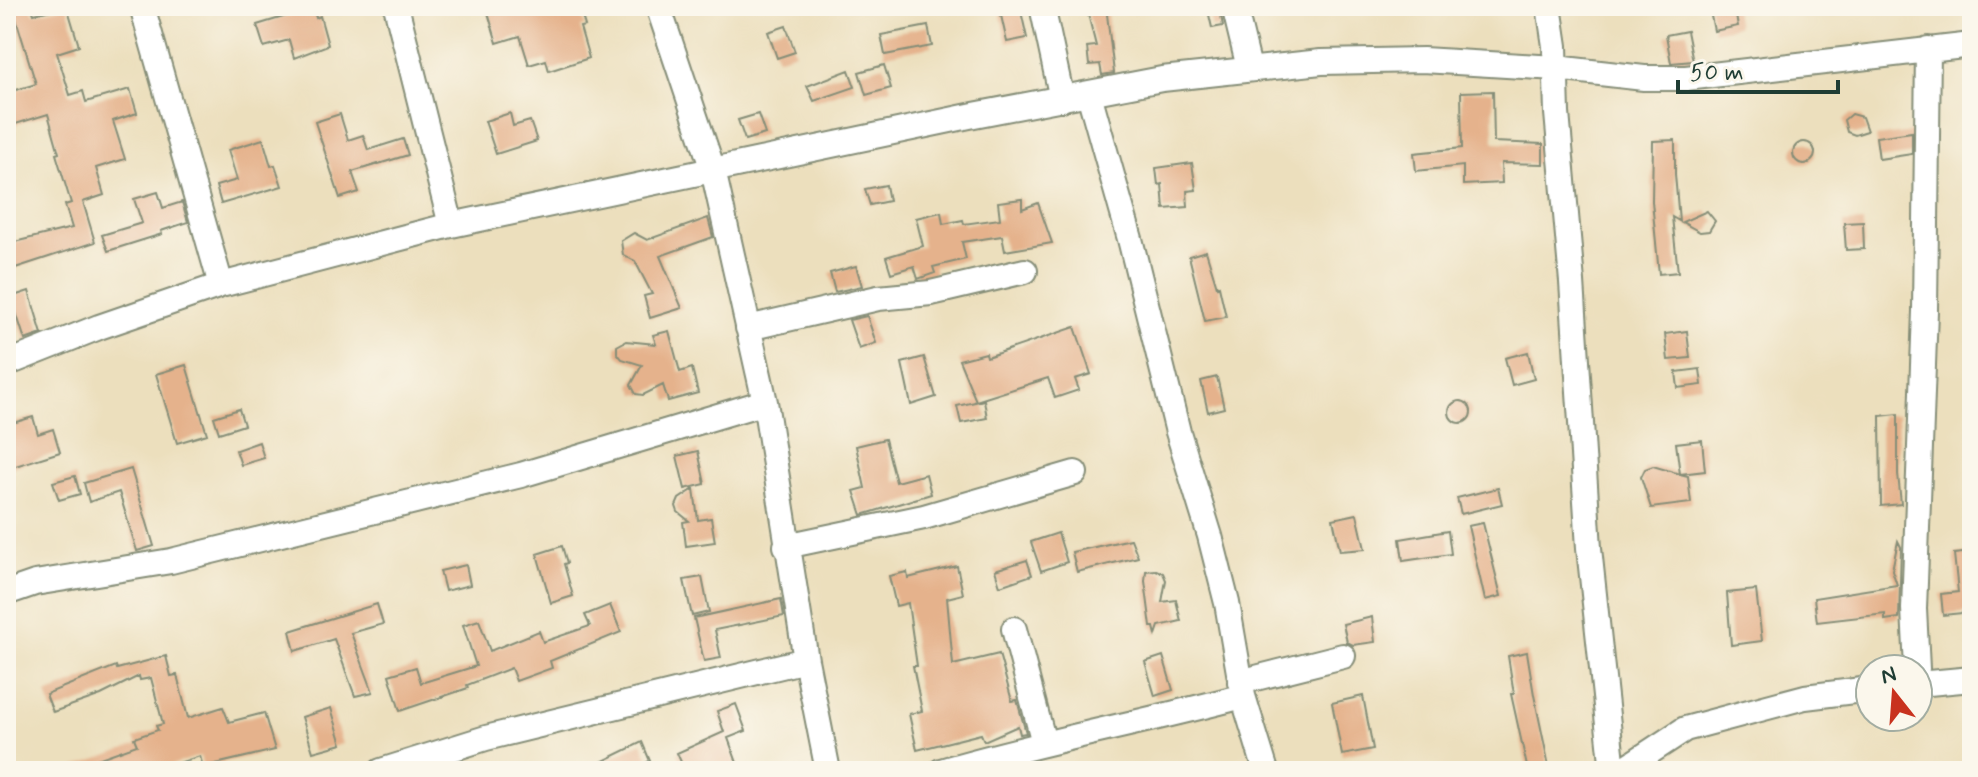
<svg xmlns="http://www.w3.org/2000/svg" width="1978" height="777" font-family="Mynerve,sans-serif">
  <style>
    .building { fill: #e5b28c }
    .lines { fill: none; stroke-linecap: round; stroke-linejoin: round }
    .minor-casing { stroke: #868e78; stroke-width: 28 }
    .minor { stroke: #fff; stroke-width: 24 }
  </style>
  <rect width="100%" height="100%" fill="#fbf7ec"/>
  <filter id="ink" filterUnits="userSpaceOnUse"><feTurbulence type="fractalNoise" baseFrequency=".0125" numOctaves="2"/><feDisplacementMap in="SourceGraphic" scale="16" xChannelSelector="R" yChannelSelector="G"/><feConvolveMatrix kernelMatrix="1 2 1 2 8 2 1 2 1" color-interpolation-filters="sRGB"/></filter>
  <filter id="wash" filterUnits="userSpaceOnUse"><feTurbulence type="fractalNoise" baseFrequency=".006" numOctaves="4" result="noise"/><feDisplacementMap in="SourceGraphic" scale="32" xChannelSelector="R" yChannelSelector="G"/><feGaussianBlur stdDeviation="1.8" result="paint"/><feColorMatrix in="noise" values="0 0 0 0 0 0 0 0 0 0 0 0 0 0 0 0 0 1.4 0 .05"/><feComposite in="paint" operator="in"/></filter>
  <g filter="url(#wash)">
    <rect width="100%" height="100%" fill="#ecdfbd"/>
    <g id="blocks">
      <path class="building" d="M12,6h19l3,8 33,-8 12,40 -22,7 13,42 13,-4 3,11 44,-13 7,24 -24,8 12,38 -29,9 8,27 -21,7 12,40 -89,29v-27l66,-16 -7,-23 6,-2 -15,-49 3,-1 -11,-39 -42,13v-34l30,-9z
        M486,6h93l6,20 -5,1 9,31 -40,13 -3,-11 -17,5 -9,-29 -23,7z
        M1086,6h20l8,67 -12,2 -2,-11 -11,1 -2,-18 9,-1z
        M1207,6h12l4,20 -11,2z
        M1709,6h25l4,20 -24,5z
        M1020,7l7,31 -20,4 -7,-31z
        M313,8l3,10 4,-2 8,29 -34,13 -5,-18 -25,7 -7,-22z
        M786,26l9,26 -18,6 -9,-26z
        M928,26l4,20 -47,9 -4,-20z
        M1687,31l6,30 -22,2 -5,-28z
        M884,65l7,23 -25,7 -7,-23z
        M849,70l6,17 -41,14 -7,-15z
        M1493,91l1,51 49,2v20l-42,-1 1,20 -39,2v-19l-47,5 -2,-18 48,-5 -1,-56z
        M510,113l3,13 17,-5 7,20 -41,13 -11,-33z
        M340,114l8,26 15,-5 5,15 35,-11 5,16 -56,17 7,20 -19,6 -25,-76z
        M758,114l7,20 -20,6 -7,-20z
        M1851,114l11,3 5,14 -12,4 -8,-3 -3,-12z
        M1912,132v22l-33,5 -3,-22z
        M263,139l8,27 4,-1 7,21 -61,18 -5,-18 21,-6 -9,-30z
        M1675,140v34l4,47 -7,-4 6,55 -19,2 -7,-73 1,-60z
        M1793 153a11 11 0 1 1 22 0a11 11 0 1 1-22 0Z
        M1192,163l4,27 -9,1 1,16 -24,2 -2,-25 -4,1 -2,-17z
        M886,185l3,16 -19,4 -5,-16z
        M158,192l5,16 19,-6 6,20 -27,9 1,3 -54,17 -6,-16 40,-12 -8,-24z
        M1022,199v10l16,-6 14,40 -47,8 -3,-15 -40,6 4,17 -33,8 2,6 -17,6 -4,-13 -23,7 -5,-16 37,-11 -7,-28 25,-6 2,12 20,-4 1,4 36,-5 -2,-17z
        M1707,211l8,10 -6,10 -9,1 -18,-10z
        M708,218l5,19 -53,19 22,52 -32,10 -6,-22 8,-2 -17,-33 -12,-6 -2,-14 13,-8 13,7z
        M1863,222l1,27 -18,1 -2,-27z
        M1206,251l11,36 2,-1 7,31 -21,4 -16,-65z
        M856,266l6,20 -27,6 -5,-19z
        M29,291l13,43 -17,6 -14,-43z
        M867,316l9,27 -17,6 -10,-29z
        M1075,327l16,47 -16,5 4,11 -24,8 -7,-20 -72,23 -17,-41 27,-7 1,4z
        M669,331l11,41 12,-4 6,25 -30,8 -5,-16 -20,10 -7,-1 -5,-9 11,-20 -20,-6 -5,-6v-7l9,-5 30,3 -3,-9z
        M1687,331l3,27 -22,2 -3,-26z
        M1528,352l6,27 -22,6 -7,-27z
        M924,357l12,40 -25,8 -9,-42z
        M186,365l21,69 -30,9 -21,-69z
        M1700,369l2,16 -24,3 -2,-16z
        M1217,377l7,31 -16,4 -7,-31z
        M984,400l3,18 -26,5 -4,-17z
        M1449 412a11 11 0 1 1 22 0a11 11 0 1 1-22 0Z
        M239,409l5,16 -25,8 -5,-16z
        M1898,414v60l3,30 -20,2 -1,-90z
        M33,417l5,17 15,-5 7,23 -54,17v-44z
        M885,439l11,43 30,-8 5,20 -69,21 -8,-24 11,-3 -9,-42z
        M1702,440l3,31 -25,3 8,2 3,27 -40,5 -10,-31 4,-8 8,-3 27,8 -4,-31z
        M259,442l5,16 -23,7 -5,-15z
        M698,451l7,33 -20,5 -8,-33z
        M131,469l23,77 -17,5 -18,-59 -30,10 -5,-19z
        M75,476l5,18 -21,6 -6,-18z
        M1498,488l4,16 -41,10 -4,-16z
        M694,489l4,31 13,-2 4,24 -29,4 -3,-24 6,-1 -11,-9 -2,-6 3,-7z
        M1357,514l8,35 -25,2 -7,-32z
        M1483,523l18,73 -16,4 -17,-74z
        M1448,531l3,23 -48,7 -3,-22z
        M1058,533l9,29 -26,9 -10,-29z
        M1131,539l7,18 -61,15 -5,-20z
        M1898,541l3,6 -2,71 -14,2v-6l-68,8 -3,-24 83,-13 -5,-15z
        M562,546l5,17 -3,1 9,32 -22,7 -14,-49z
        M1972,552v60l-29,3 -2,-21 17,-2 -4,-38z
        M1027,560l5,15 -32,11 -5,-16z
        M466,565l4,20 -25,6 -5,-20z
        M957,566l6,28 -16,4 6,67 46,-11 13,47 5,-1 9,33 -6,1 -2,-8 -34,15 -3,-7 -64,16 -8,-36 13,-3 -9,-45h4l-9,-63 -12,3 -7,-30 18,-4 1,6z
        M1156,570l7,3 3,7 -4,22 14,-2 5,21 -22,5 -3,9 -2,-8h-3l-6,-46 1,-10z
        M702,577l7,35 -17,4 -8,-36z
        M1756,590l6,51 -31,4 -4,-52z
        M781,599l3,17 -69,14 6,28 -17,3 -10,-43z
        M377,604l6,20 -32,9 22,59 -18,4 -21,-57 -39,12 -5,-20z
        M610,605l11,27 -71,29 2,7 -36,13 -5,-13 -44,17 1,3 -68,23 -11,-36 27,-8 5,16 55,-17 -13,-41 16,-5 11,31 49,-20 4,11 47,-16 -5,-11z
        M1372,617l3,25 -22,3 -6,-3 -4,-18z
        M1527,652l7,43 16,76h-22l-17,-77h3l-6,-38z
        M166,656l5,20 6,-1 11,43 35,-11 6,15 35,-9 11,37 -72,17 -3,-11 -46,15h-82v-3l65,-23 -3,-7 24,-8 -2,-4 7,-2 -12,-46 -11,2 -1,-4 -38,19 -48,17 -7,-18 70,-28 1,3z
        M1163,656l10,34 -18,6 -10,-34z
        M1363,696l10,53 -31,6 -10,-52z
        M736,704l10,27 -18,7 12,33h-55l-8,-18 47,-21 -7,-21z
        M331,708l11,36 -29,8 -11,-35z
        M642,742l8,19 -23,10h-44z"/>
    </g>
  </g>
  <g filter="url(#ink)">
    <use href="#blocks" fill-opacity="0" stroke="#868e78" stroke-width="2"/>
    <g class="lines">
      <defs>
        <path id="minor" d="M142,6l79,279
          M396,6l55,219
          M658,6l55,164 52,232 41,258 22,111
          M1042,6l20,93
          M1234,6l15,62
          M1549,6l6,40 2,67 15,169 17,266 24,223
          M1089,94l41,145 48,193 32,104 17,67 16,93 23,75
          M748,328l130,-30 53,-5 94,-22
          M6,364l93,-37 122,-42 230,-60 523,-110 188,-36 159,-17 102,-2 133,8 88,10h42l286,-33
          M786,546l138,-29 151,-44
          M6,593l29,-10 136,-22 350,-86 244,-73
          M1014,629l30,114
          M1917,669l-3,-60 11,-298 3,-262
          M1240,682l103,-26
          M1918,684l54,-5
          M381,771l105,-33 320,-78
          M941,771c99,-29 201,-48 302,-75
          M1621,771l64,-42 120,-32 65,-8"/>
      </defs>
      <use href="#minor" class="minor-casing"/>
      <use href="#minor" class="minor"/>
    </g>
  </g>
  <rect width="1978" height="777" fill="none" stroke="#fbf7ec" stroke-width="32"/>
  <g transform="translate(1894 693) rotate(343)"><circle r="38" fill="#fbf7ec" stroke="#a3ada2" stroke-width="2"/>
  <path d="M0-6L14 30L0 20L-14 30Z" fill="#c8321e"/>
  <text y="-12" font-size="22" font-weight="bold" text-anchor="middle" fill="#1f3d34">N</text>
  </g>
  <path d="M1678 80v12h160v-12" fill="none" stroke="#1f3d34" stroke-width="4"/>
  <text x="1690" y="80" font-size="24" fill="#1f3d34" stroke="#fbf7ec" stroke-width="6" paint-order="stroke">50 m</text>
</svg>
